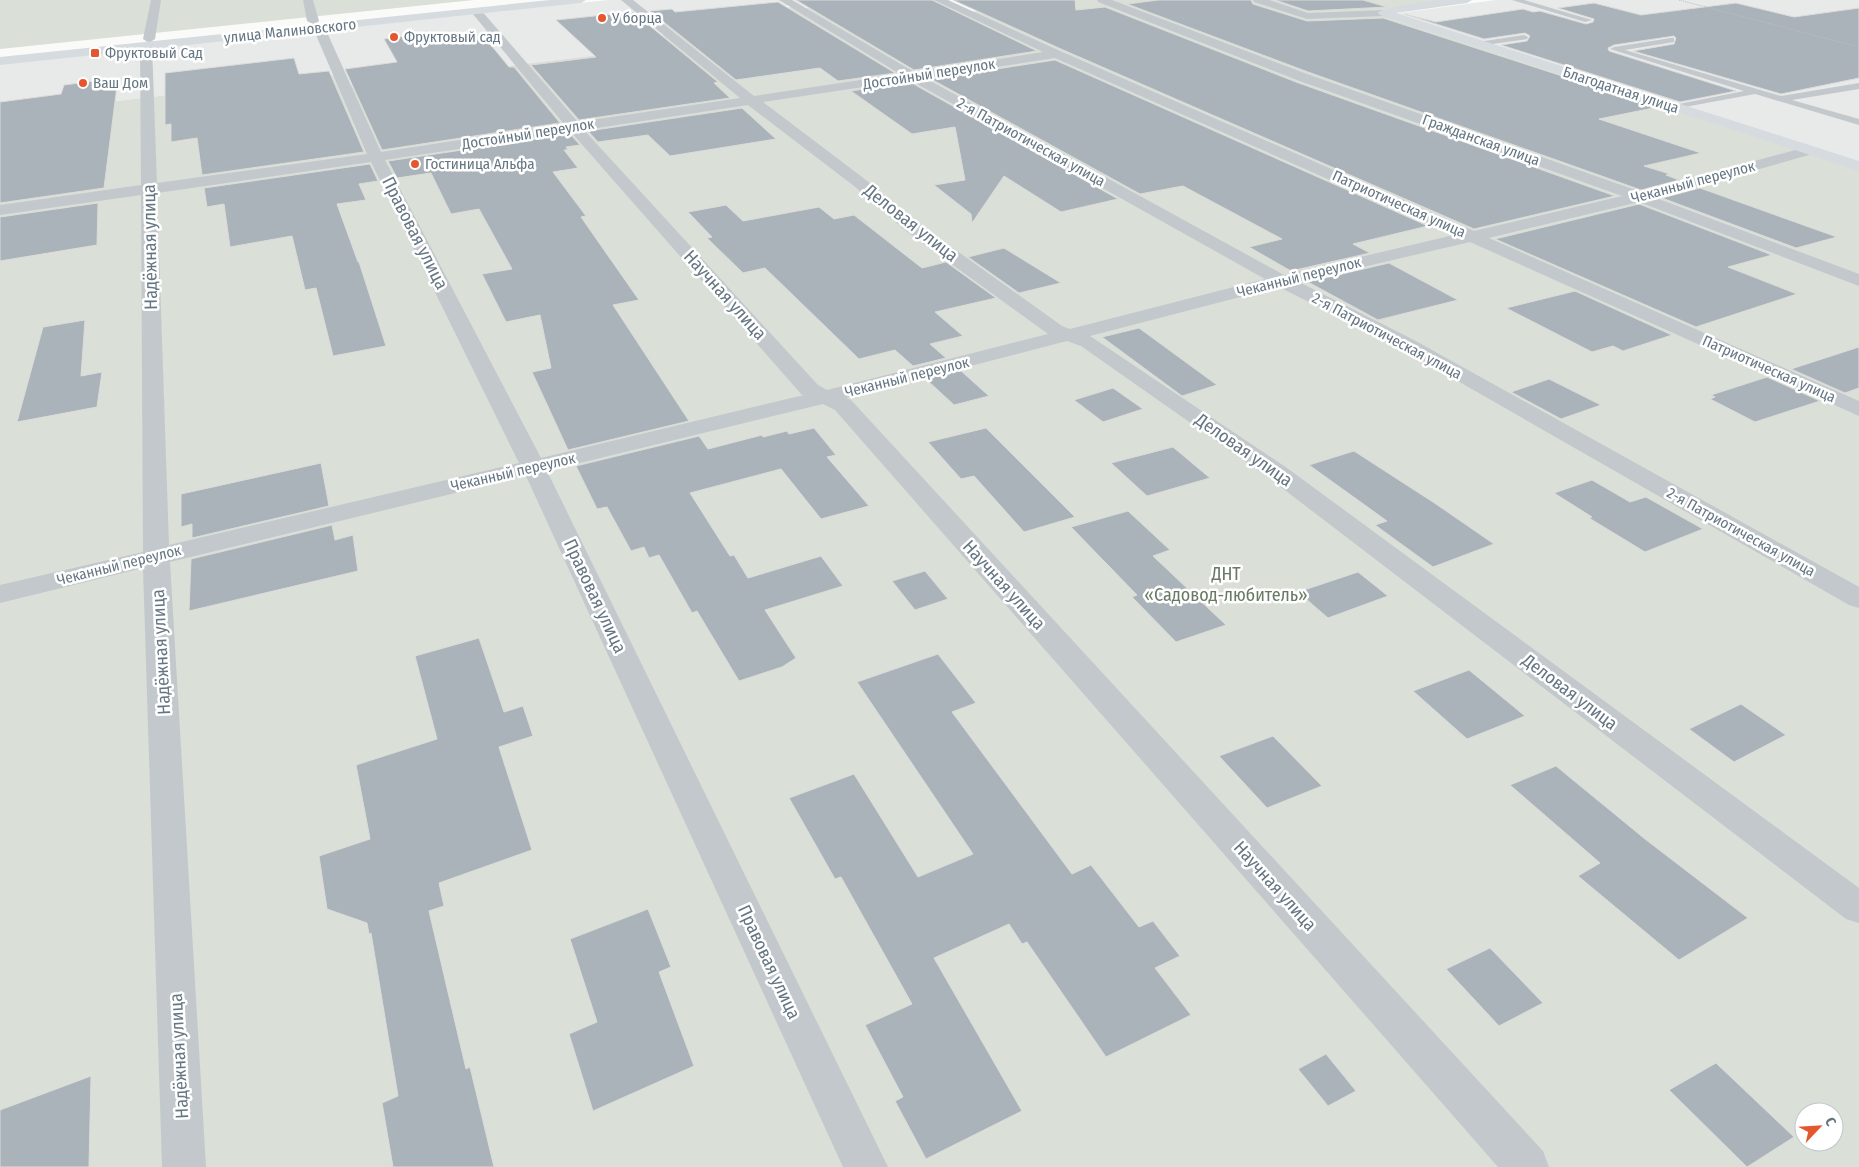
<svg xmlns="http://www.w3.org/2000/svg" width="1859" height="1167" font-family="'Fira Sans Condensed',sans-serif">
  <style>
    .built { fill: #e8e9e9 }
    .green { fill: #dadfd7; fill-rule: evenodd }
    .building { fill: #aab3b9; stroke: #dcdcda }
    .lines { fill: none; stroke-linecap: round; stroke-linejoin: round }
    .path { stroke: #bbbfc2; stroke-width: 1; stroke-dasharray: 1 1; stroke-linecap: butt }
    .lane { fill: #c3c8cc; fill-rule: evenodd }
    .street { fill: #c3c8cc; fill-rule: evenodd }
    .secondary { fill: #d6dbdf; fill-rule: evenodd }
    .highway { fill: #d6dbdf; fill-rule: evenodd }
    .poi-dot { fill: #e4572e; stroke: #fff; stroke-width: 2 }
    .labels { text-anchor: middle; stroke-width: 5; stroke-linejoin: round; paint-order: stroke }
    .far-poi-label { font-size: 15px; fill: #657683; stroke: #fff; text-anchor: start }
    .far-street-label { font-size: 15px; fill: #657683; stroke: #fff }
    .street-label { font-size: 18px; fill: #657683; stroke: #fff }
    .park-label { font-size: 18px; fill: #687a64; stroke: #fff }
  </style>
  <rect width="100%" height="100%" fill="#fafaf8"/>
  <path class="built" d="M609,0h264l-73,8 -4,-3 -66,8 2,2 -79,9 12,11 -76,9 10,11 -250,29 -4,-10 -345,41v-51z
    M1496,0h363v163l-467,-149z"/>
  <path class="green" d="M0,0h474l-474,49z
    M878,0h57l27,13 71,-9 -8,-4h442l-92,12 484,157v998h-1859v-1052l335,-40 4,11 260,-31 -9,-11 82,-10 -13,-10 77,-8 -3,-3 58,-6 3,2zM1804,1112h30v30h-30z"/>
  <path class="building" d="M796,0h136l105,51 -123,19z
    M953,0h122l1,10 29,-3 191,75 319,114 -141,33 -413,-180z
    M1158,0h93l2,4 54,17 76,-3 275,89 -59,12 102,34 -57,13 26,8 -4,1 13,5 -38,10 -333,-118 -181,-68z
    M1275,0h88l24,7 -79,4z
    M778,2l117,71 -57,8 -18,-13 -84,12 -86,-69 22,-2 3,3z
    M1594,3l47,12 95,-12 58,14 65,-9v70l-78,16 -148,-43 41,-7 2,-6 -2,-2 -60,9 -6,3 1,3 127,40 -56,11 -179,-57 26,-4 3,-5 -5,-3 -41,6 -80,-25 32,8 87,-13 10,3 7,-1 46,13 7,-2 1,-3 -36,-11z
    M633,12l85,70 -4,1 16,15 -151,22 -48,-55 65,-8 -40,-37z
    M416,35l3,3 28,-3 5,8 34,-4 23,28h5l46,56 -178,27 -37,-81 52,-7 -13,-23z
    M294,58l5,16 30,-3 35,81 -162,23 -5,-37 -26,4v-18l-6,1v-52z
    M1055,60l373,166 -75,18 17,9 -79,18 -42,-24 33,-8 -99,-53 -43,8 -209,-115z
    M118,78l-14,110 -104,15v-101l61,-8 3,-9z
    M910,82l208,117 -57,13 -57,-36 -32,47 -1,-9 -37,-29 31,-5 -10,-53 -43,7 -61,-43z
    M742,108l34,31 -106,17 -22,-21 -50,7 -10,-11z
    M570,134l10,11 -14,2 2,3h-4l14,18 -25,4 33,44 -5,1 58,83 -26,5 76,116 -121,29 -36,-78 19,-4 -11,-53 -34,7 -24,-48 30,-5 -33,-60 -28,5 -20,-41 -34,5 -9,-17z
    M370,164l8,17 -19,3 7,16 -29,4 21,58h1l27,84 -53,10 -17,-68 -11,2 -13,-54 -62,11 -6,-43 -17,3 -3,-19z
    M1700,188l137,49 -41,11 -134,-50z
    M98,203l-1,42 -97,16v-44z
    M1639,204l133,51 -44,12 69,27 -101,33 -201,-88z
    M726,205l17,16 76,-14 15,12 20,-4 68,53 24,-6 50,36 -61,14 28,24 -33,8 16,14 -33,8 -18,-16 -36,9 -94,-91 -22,5 -36,-35 5,-1 -24,-25z
    M1004,248l57,35 -42,10 -51,-36z
    M1389,263l69,37 -80,20 -70,-38z
    M1575,291l97,44 -49,16 -10,-5 -21,6 -86,-44z
    M85,320l-4,56 21,-4 -5,35 -80,15 26,-95z
    M1139,328l78,57 -35,11 -80,-59z
    M1859,347v41l-14,5 -54,-24z
    M960,370l29,26 -35,9 -28,-26z
    M1767,377l53,24 -65,21 -45,-23 5,-2 -4,-2z
    M1549,379l52,26 -40,14 -50,-27z
    M1113,388l30,21 -40,13 -29,-22z
    M814,428l22,27 -9,2 42,49 -48,13 -40,-50 -91,24 40,63 4,-1 14,23 73,-22 22,30 -78,24 31,48 -14,9 -43,14 -42,-70 -5,2 -33,-58 -10,3 -5,-11 -13,4 -24,-44 -10,2 -21,-43 123,-30 9,13 54,-14 1,2 24,-6 2,3z
    M986,428l89,89 -51,15 -50,-56 -13,3 -33,-37z
    M1173,447l37,31 -63,18 -36,-33z
    M1354,451l82,53 58,40 -61,23 -58,-42 12,-4 -78,-56z
    M321,463l8,43 -137,32v-14l-11,3v-33z
    M1592,480l38,22 16,-5 57,32 -58,23 -56,-34 3,-1 -38,-24z
    M1128,511l42,39 -17,6 73,69 -50,17 -44,-45 5,-2 -66,-68z
    M332,525l3,15 18,-5 5,36 -169,40 2,-52z
    M925,571l23,28 -33,11 -23,-29z
    M1358,572l30,24 -60,22 -30,-26z
    M479,638l25,74 19,-6 10,30 -34,11 33,103 -93,33 5,23 -15,5 37,158 4,-2 24,100h-101l-11,-64 16,-7 -27,-163 -2,1 -2,-11 -40,-14 -8,-53 51,-17 -14,-74 81,-26 -22,-83z
    M938,654l38,49 -24,9 120,162 19,-9 48,62 14,-6 27,35 -25,12 36,47 -85,42 -79,-115 -5,2 -13,-20 -75,34 88,153 -96,48 -31,-58 8,-4 -38,-72 47,-21 -71,-127 -6,2 -46,-81 65,-24 64,103 55,-23 -116,-172z
    M1469,670l56,46 -58,23 -54,-48z
    M1741,704l45,31 -52,27 -45,-33z
    M1273,736l49,50 -55,22 -48,-52z
    M1556,766l89,73 103,79 -69,42 -101,-84 22,-13 -90,-78z
    M648,909l23,58 -12,5 35,94 -101,45 -24,-77 28,-12 -27,-83z
    M1490,948l53,55 -44,23 -53,-57z
    M1326,1054l30,37 -28,15 -30,-37z
    M1716,1063l78,74 -47,30 -78,-77z
    M91,1076l-2,91h-89v-57z"/>
  <g class="lines">
    <path class="path" d="M1679,0l180,47"/>
    <path class="lane" d="M1512,0h12l68,20 -7,2z
      M1524,35l4,2 -1,2 -49,7 -4,-2 4,-2z
      M1671,38h3v4l-49,8 156,46 78,-13v6l-67,11 67,19v6l-104,-31 -81,15v-4l70,-14 -134,-42 4,-2z"/>
    <path class="street" d="M151,0h10l-6,39 -6,4 -6,-4z
      M303,0h10l6,21 -2,2 -4,1 -6,-3z
      M621,0h12l121,96 146,-22 -121,-74h13l122,72 129,-20 -109,-52h14l112,51 414,180 148,-35 -325,-116 -199,-78 -1,-2h15l195,74 334,118 165,-45h10l2,3 -2,3 -160,45 203,76v12l-220,-84 -150,36 370,163v15l-389,-174 -171,40 115,58 445,247v21l-10,-3 -449,-257 -121,-61 -189,49 197,132 572,420v35l-13,-4 -577,-441 -188,-132 -14,-5 -221,57 5,2 692,751 6,16h-51l-663,-757 -12,-6 -276,67 341,696h-45l-317,-691 -356,86 36,605h-44l-19,-599 -143,35v-18l143,-33 -2,-357 -141,20v-10l141,-20 -1,-139 6,-4 6,4 5,137 210,-29 -54,-126 6,-3 6,3 56,124 183,-28 -92,-111 -1,-2 1,-2h8l98,113 162,-24zM1055,58l399,177 -170,40 -359,-197zM910,80l355,199 -195,50 -8,-3 -144,-103 -52,-43 -103,-78zM748,105l106,81 52,45 142,103 -221,56 -9,-5 -234,-255zM571,132l231,263h2l-263,63 -156,-298zM371,162l148,301 -350,82 -12,-352z
      M1253,0h16l39,13 76,-3 6,3 -6,3 -77,3 -53,-17z"/>
    <path class="secondary" d="M1441,0h31l-5,3 -71,10 463,148v10l-479,-156 -2,-2 2,-2 23,-6z"/>
    <path class="highway" d="M550,0h36l-5,3 -581,62v-8z"/>
  </g>
  <g class="poi-dot">
    <circle cx="602" cy="18" r="5"/>
    <circle cx="394" cy="37" r="5"/>
    <rect x="90" y="48" width="10" height="10" rx="2.5"/>
    <circle cx="83" cy="83" r="5"/>
    <circle cx="415" cy="164" r="5"/>
  </g>
  <g class="labels">
    <g class="far-poi-label">
      <text x="612" y="23">У борца</text>
      <text x="404" y="42">Фруктовый сад</text>
      <text x="105" y="58">Фруктовый Сад</text>
      <text x="93" y="88">Ваш Дом</text>
      <text x="425" y="169">Гостиница Альфа</text>
    </g>
    <g class="far-street-label">
      <text transform="translate(290 31) rotate(-6)" y="5">улица Малиновского</text>
      <text transform="translate(929 74) rotate(-9)" y="5">Достойный переулок</text>
      <text transform="translate(1621 90) rotate(18)" y="5">Благодатная улица</text>
      <text transform="translate(528 134) rotate(-9)" y="5">Достойный переулок</text>
      <text transform="translate(1481 140) rotate(20)" y="5">Гражданская улица</text>
      <text transform="translate(1031 142) rotate(29)" y="5">2-я Патриотическая улица</text>
      <text transform="translate(1693 182) rotate(-15)" y="5">Чеканный переулок</text>
      <text transform="translate(1399 204) rotate(24)" y="5">Патриотическая улица</text>
      <text transform="translate(1299 277) rotate(-14)" y="5">Чеканный переулок</text>
      <text transform="translate(1387 336) rotate(28)" y="5">2-я Патриотическая улица</text>
      <text transform="translate(1769 369) rotate(24)" y="5">Патриотическая улица</text>
      <text transform="translate(907 377) rotate(-14)" y="5">Чеканный переулок</text>
      <text transform="translate(513 472) rotate(-13)" y="5">Чеканный переулок</text>
      <text transform="translate(1741 532) rotate(29)" y="5">2-я Патриотическая улица</text>
      <text transform="translate(119 565) rotate(-14)" y="5">Чеканный переулок</text>
    </g>
    <g class="street-label">
      <text transform="translate(911 223) rotate(38)" y="6">Деловая улица</text>
      <text transform="translate(415 233) rotate(63)" y="6">Правовая улица</text>
      <text transform="translate(150 247) rotate(-91)" y="6">Надёжная улица</text>
      <text transform="translate(725 295) rotate(48)" y="6">Научная улица</text>
      <text transform="translate(1244 450) rotate(35)" y="6">Деловая улица</text>
      <text transform="translate(1004 585) rotate(48)" y="6">Научная улица</text>
      <text transform="translate(595 596) rotate(65)" y="6">Правовая улица</text>
      <text transform="translate(161 652) rotate(-93)" y="6">Надёжная улица</text>
      <text transform="translate(1570 692) rotate(37)" y="6">Деловая улица</text>
      <text transform="translate(1275 886) rotate(48)" y="6">Научная улица</text>
      <text transform="translate(769 962) rotate(65)" y="6">Правовая улица</text>
      <text transform="translate(179 1056) rotate(-93)" y="6">Надёжная улица</text>
    </g>
    <g class="park-label">
      <text x="1226" y="580">ДНТ<tspan x="1226" dy="21">«Садовод-любитель»</tspan></text>
    </g>
  </g>
  <g transform="translate(1819 1127) rotate(65)"><circle r="24" fill="#ffffff" stroke="#c1c8cd"/>
  <path d="M0-4L9 19L0 12L-9 19Z" fill="#e4572e"/>
  <text y="-8" font-size="14" font-weight="bold" text-anchor="middle" fill="#657683">С</text>
  </g>
</svg>
